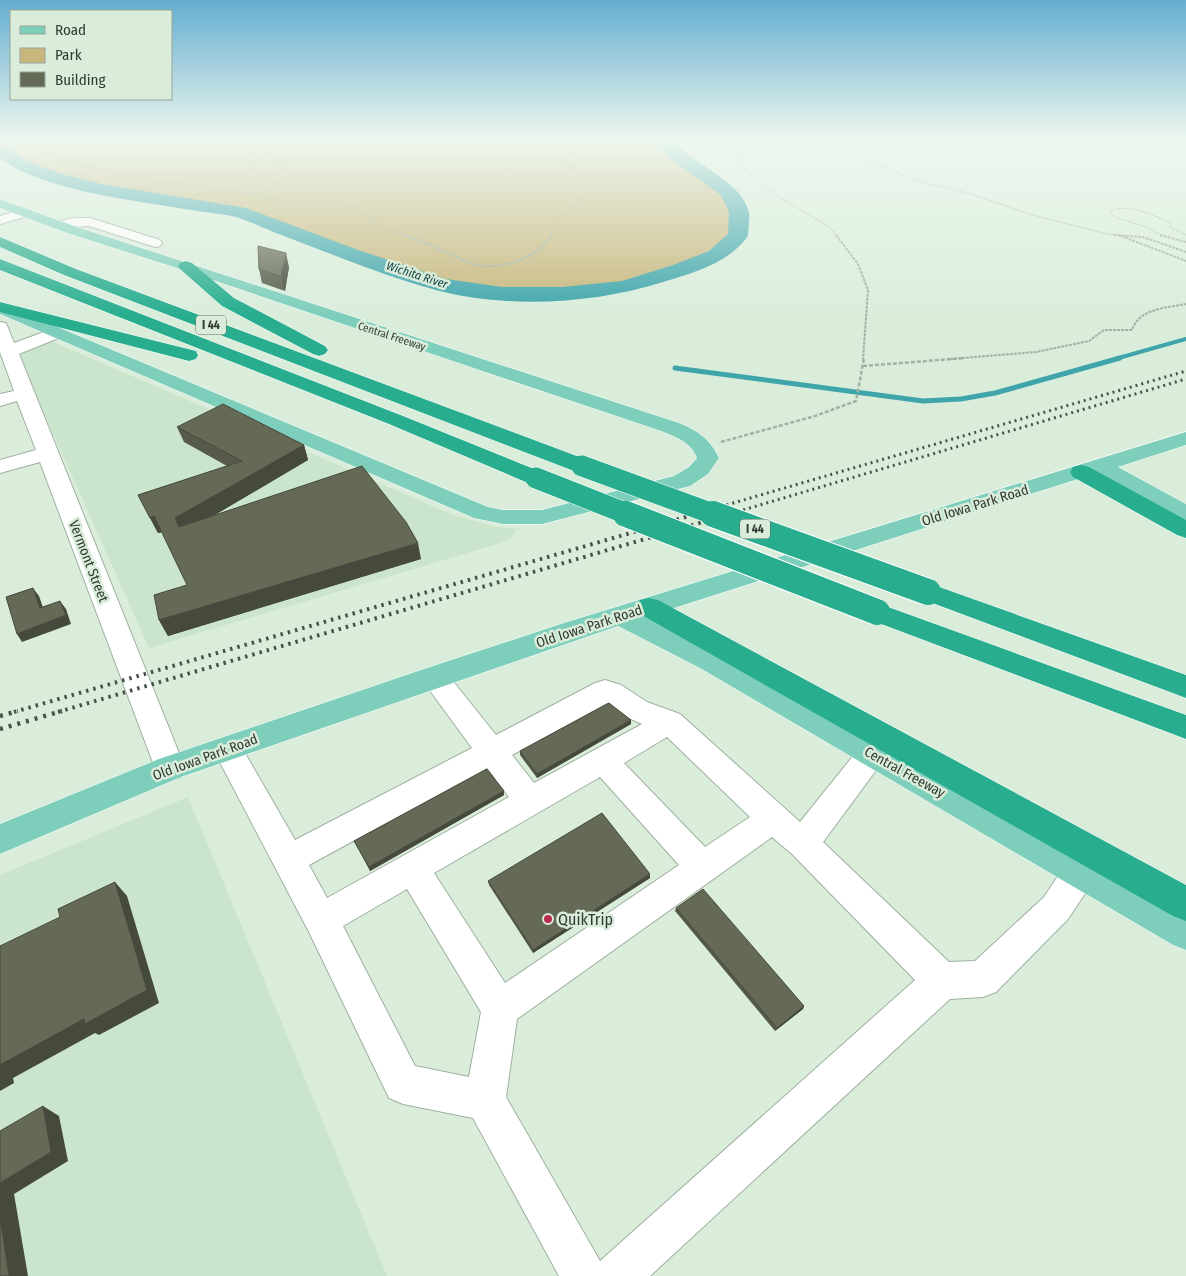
<svg xmlns="http://www.w3.org/2000/svg" width="1186" height="1276" font-family="'Fira Sans Condensed',sans-serif">
  <style>
    .built { fill: #cbe4cc }
    .green { fill: #c8b67c }
    .lines { fill: none; stroke-linecap: round; stroke-linejoin: round }
    .stream-far1 { stroke: #3fa5ab; stroke-width: 4 }
    .stream { stroke: #3fa5ab; stroke-width: 5 }
    .river { fill: #3fa5ab; fill-rule: evenodd }
    .minor-casing { stroke: #9eb09f; stroke-width: 2 }
    .major-casing { stroke: #fff; stroke-width: 1 }
    .highway-casing { stroke: #fff; stroke-width: 1 }
    .path-far2 { stroke: #a2b1a3; stroke-width: 1; stroke-dasharray: 2.5 1; stroke-linecap: butt }
    .path-far1 { stroke: #a2b1a3; stroke-width: 2; stroke-dasharray: 3 1; stroke-linecap: butt }
    .path { stroke: #a2b1a3; stroke-width: 2.5; stroke-dasharray: 4 2; stroke-linecap: butt }
    .minor { fill: #fff; fill-rule: evenodd }
    .major { fill: #7ecebc; fill-rule: evenodd }
    .highway { fill: #28ad8f; fill-rule: evenodd }
    .rail-far2 { stroke: #495249; stroke-width: 3; stroke-dasharray: 2 4; stroke-linecap: butt }
    .rail-far1 { stroke: #495249; stroke-width: 4; stroke-dasharray: 2.5 5; stroke-linecap: butt }
    .rail { stroke: #495249; stroke-width: 4.5; stroke-dasharray: 3 6; stroke-linecap: butt }
    .highway-bridge-far1-casing { stroke: #fff; stroke-width: 22; stroke-linecap: butt }
    .highway-bridge-casing { stroke: #fff; stroke-width: 28; stroke-linecap: butt }
    .highway-bridge-far1 { stroke: #28ad8f; stroke-width: 21 }
    .highway-bridge { stroke: #28ad8f; stroke-width: 26 }
    .wall { fill: #565b49 }
    .shaded-wall { fill: #464a3c }
    .building { fill: #646a55; stroke: #464a3c }
    .poi-dot { fill: #ba2a51; stroke: #daeddb; stroke-width: 2 }
    .labels { text-anchor: middle; stroke-width: 5; stroke-linejoin: round; paint-order: stroke }
    .far-street-label { font-size: 11px; fill: #323932; stroke: #daeddb }
    .far-water-label { font-size: 12px; font-style: italic; fill: #164447; stroke: #daeddb }
    .shield { fill: #daeddb; stroke: #646f65; stroke-width: 1 }
    .shield-label { font-size: 12px; font-weight: bold; fill: #323932 }
    .street-label { font-size: 14px; fill: #323932; stroke: #daeddb }
    .near-poi-label { font-size: 16px; fill: #323932; stroke: #daeddb; text-anchor: start }
  </style>
  <rect width="100%" height="100%" fill="#daeddb"/>
  <path class="built" d="M51,341l402,174 40,11 24,3 -5,8 -8,5 -355,106 -132,-295z
    M188,797l199,479h-387v-401z"/>
  <path class="green" d="M0,138h664l10,15 55,39 10,20 -1,24 -22,19 -36,15 -56,17 -62,7h-60l-60,-9 -91,-31 -112,-42 -137,-23 -49,-12 -33,-12 -20,-15z"/>
  <g class="lines">
    <path class="stream-far1" d="M1115,359l71,-20"/>
    <path class="stream" d="M675,368l248,33 38,-2 34,-6 125,-35"/>
    <path class="river" d="M656,138h16c19,28 70,41 77,75 1,7 -1,16 -1,23 -19,27 -55,37 -85,46 -70,22 -155,27 -227,8 -51,-14 -102,-35 -152,-54 -16,-6 -32,-14 -48,-19 -13,-3 -26,-4 -39,-6 -56,-10 -153,-19 -197,-53v-13l6,2 20,14 33,12 43,11 144,24 112,42 88,29 56,8h60l60,-6 51,-16 36,-14 19,-17 1,-22 -8,-17 -53,-38z"/>
    <defs>
      <path id="minor" d="M23,209l7,4 -2,3 -28,8v-8z
        M90,218l70,22 2,3 -2,3 -5,1 -66,-21 -18,1 -10,3 -7,-4c8,-9 25,-8 36,-8z
        M0,322l6,1 8,20 41,-15 6,1 3,4 -3,4 -42,17 166,414 -4,9 -11,3 -11,-3 -4,-9 -115,-306 -40,11v-13l36,-10 -19,-49 -17,5v-12l14,-3 -14,-39z
        M434,667l10,3 52,65 99,-52 10,-3 16,5 26,17 33,12 120,108 74,-92 10,-4 10,4 5,8 -5,8 -71,96 126,120 26,-1 69,-64 24,-36 8,-16 12,-5 12,5 4,10 -12,28 -24,36 -72,73 -13,5 -33,2 -300,277h-91l-86,-158 -70,-14 -14,-6 -80,-166 -96,-183 5,-8 10,-4 10,4 57,99 177,-92 -52,-71 4,-7zM607,703l15,12 20,9 -108,59 -22,-28zM667,737l83,80 -45,30 -81,-84zM487,768l22,29 -182,101 -18,-33zM600,777l79,88 -174,118 -71,-110zM772,837l20,17 123,126 -315,281 -94,-164 11,-78zM407,889l74,123 -12,65 -54,-11 -72,-140z"/>
      <path id="major" d="M0,199l74,27 602,196c19,7 34,16 43,36l-11,16 -18,12 -148,38h-39l-29,-6 -474,-204v-11l488,204 15,3h39l132,-34 15,-9 8,-9c-6,-16 -21,-21 -36,-27l-481,-162 -116,-37 -64,-24z
        M1186,432v13l-68,22 68,37v17l-8,-2 -81,-46 -451,144 74,37 466,258v38l-13,-5 -473,-277 -82,-42 -437,151 -181,77v-30l159,-65 265,-90 140,-46z"/>
      <path id="highway" d="M0,237l76,32 514,192 3,5 -3,5 -8,2 -8,-2 -510,-196 -64,-28z
        M0,259l403,157 141,57 3,5 -3,5 -8,2 -8,-2 -139,-59 -389,-154z
        M186,261l6,2 42,35 91,48 3,4 -3,4 -6,2 -6,-2 -91,-48 -42,-37 -2,-3 2,-3z
        M0,302l196,49 2,4 -2,4 -7,2 -189,-49z
        M1081,465l8,2 97,53v18l-9,-3 -104,-58 -3,-5 3,-5z
        M928,583l258,92v23l-267,-100 -4,-6 4,-6z
        M649,598l9,2 528,285v36l-13,-5 -533,-302 -4,-7 4,-7z
        M877,603l309,112v24l-318,-120 -4,-7 4,-7z"/>
    </defs>
    <use href="#minor" class="minor-casing"/>
    <use href="#major" class="major-casing"/>
    <use href="#highway" class="highway-casing"/>
    <path class="path-far2" d="M31,138l11,12 25,13 67,14 129,19 20,6 55,2 19,4 32,22 19,6
      M727,138l11,15 1,8 8,10 30,25 51,30 9,10
      M738,153l36,4 12,-2 14,-8 35,4 49,16 29,13 58,14 58,20 78,20 22,2
      M263,196l18,-16 1,-12 -25,-23 27,-7
      M550,236l7,-13 31,-30 -1,-16 -24,-17v-3l11,-5v-5l22,-9
      M1162,236l-16,-9 -31,-10 -4,-3v-4c24,-5 38,4 60,13l-1,4 16,8"/>
    <path class="path-far1" d="M404,235c16,5 31,12 46,19 7,3 15,8 22,10 27,7 64,-4 79,-29
      M836,235l22,29 10,26 -5,69
      M1114,235l29,2 43,15
      M1160,235l26,7
      M1121,236l65,25
      M950,359l86,-7 53,-11 15,-11h28c7,-22 35,-22 54,-26"/>
    <path class="path" d="M863,366l102,-8
      M721,442l94,-26 41,-15 8,-43"/>
    <use href="#minor" class="minor"/>
    <use href="#major" class="major"/>
    <use href="#highway" class="highway"/>
    <path class="rail-far2" d="M692,515l494,-144
      M726,515l460,-136"/>
    <path class="rail-far1" d="M14,712l682,-198
      M58,712l672,-198"/>
    <path class="rail" d="M0,716l18,-5
      M0,729l62,-18"/>
    <defs>
      <path id="highway-bridge-far1" d="M582,466l134,49
        M536,478l94,37"/>
      <path id="highway-bridge" d="M626,514l251,98
        M713,514l215,78"/>
    </defs>
    <use href="#highway-bridge-far1" class="highway-bridge-far1-casing"/>
    <use href="#highway-bridge" class="highway-bridge-casing"/>
    <use href="#highway-bridge-far1" class="highway-bridge-far1"/>
    <use href="#highway-bridge" class="highway-bridge"/>
  </g>
  <path class="wall" d="M289,267l-4,24 -23,-8 -3,-14z
    M177,427l127,18 4,15 -93,55 206,44 -253,77 -9,-16 28,-35 -25,-53 -4,1 -20,-38 89,-29 -43,-24z
    M631,720v4l-94,54 -17,-23v-4z
    M504,791v4l-134,76 -16,-30z
    M650,878l-117,75 -44,-68 -1,-4z
    M676,908l128,98 -1,3 -28,22 -100,-120z"/>
  <path class="shaded-wall" d="M286,253l3,14 -4,24 -4,-14z
    M304,445l4,15 -126,74 -7,-16z
    M154,516l8,16 -4,1 -8,-15z
    M418,543l3,16 -253,77 -9,-16z
    M33,588l6,8 7,20 -6,-8z
    M60,601l6,8 5,15 -49,18 -5,-8z
    M631,720v4l-94,54v-4z
    M504,791v4l-134,76 -1,-4z
    M650,874v4l-117,75v-3z
    M115,882l12,14 32,107 -60,32 -4,-2 -82,45 1,5 -14,8v-26z
    M804,1006l-1,3 -28,22 2,-3z
    M43,1106l16,10 9,45 -54,33 14,82h-19l-9,-58v-35z"/>
  <path class="building" d="M258,246l28,7 -5,24 -22,-8z
    M223,404l81,41 -129,73 4,9 183,-61 44,56 12,21 -259,77 -5,-25 33,-10 -33,-69 -4,2 -12,-23 104,-34 -65,-34z
    M33,588l7,20 20,-7 6,14 -49,19 -11,-37z
    M609,703l22,17 -94,54 -17,-23z
    M487,769l17,22 -135,76 -15,-26z
    M602,813l48,61 -117,76 -45,-69z
    M115,882l32,108 -62,34 -1,-5 -84,46v-119l60,-29 -2,-8z
    M703,889l101,117 -27,22 -101,-120z
    M43,1106l8,46 -51,31v-52z
    M0,1218l9,58h-9z"/>
  <linearGradient id="sky" x2="0" y2="1"><stop stop-color="#64aed0"/><stop offset="0.44" stop-color="#eef7ef"/><stop offset="1" stop-color="#eef7ef" stop-opacity="0"/></linearGradient>
  <rect width="1186" height="316" fill="url(#sky)"/>
  <circle class="poi-dot" cx="548" cy="919" r="5"/>
  <g class="labels">
    <g class="far-street-label">
      <text transform="translate(392 336) rotate(18)" y="4">Central Freeway</text>
    </g>
    <g class="far-water-label">
      <text transform="translate(417 275) rotate(18)" y="4">Wichita River</text>
    </g>
    <g class="shield">
      <rect x="196" y="315.5" width="30" height="19" rx="4"/>
      <rect x="740" y="519.5" width="30" height="19" rx="4"/>
    </g>
    <g class="shield-label">
      <text x="211" y="329">I 44</text>
      <text x="755" y="533">I 44</text>
    </g>
    <g class="street-label">
      <text transform="translate(975 505) rotate(-17)" y="5">Old Iowa Park Road</text>
      <text transform="translate(89 561) rotate(69)" y="5">Vermont Street</text>
      <text transform="translate(589 626) rotate(-18)" y="5">Old Iowa Park Road</text>
      <text transform="translate(205 757) rotate(-20)" y="5">Old Iowa Park Road</text>
      <text transform="translate(905 772) rotate(29)" y="5">Central Freeway</text>
    </g>
    <g class="near-poi-label">
      <text x="558" y="925">QuikTrip</text>
    </g>
  </g>
  <rect x="10" y="10" width="162" height="90" fill="#daeddb" stroke="#97a597"/>
  <rect x="20" y="26" width="25" height="8" fill="#7ecebc" stroke="#97a597"/>
  <text x="55" y="35" font-size="15" fill="#323932">Road</text>
  <rect x="20" y="48" width="25" height="15" fill="#c8b67c" stroke="#97a597"/>
  <text x="55" y="60" font-size="15" fill="#323932">Park</text>
  <rect x="20" y="72" width="25" height="15" fill="#646a55" stroke="#97a597"/>
  <text x="55" y="85" font-size="15" fill="#323932">Building</text>
</svg>
